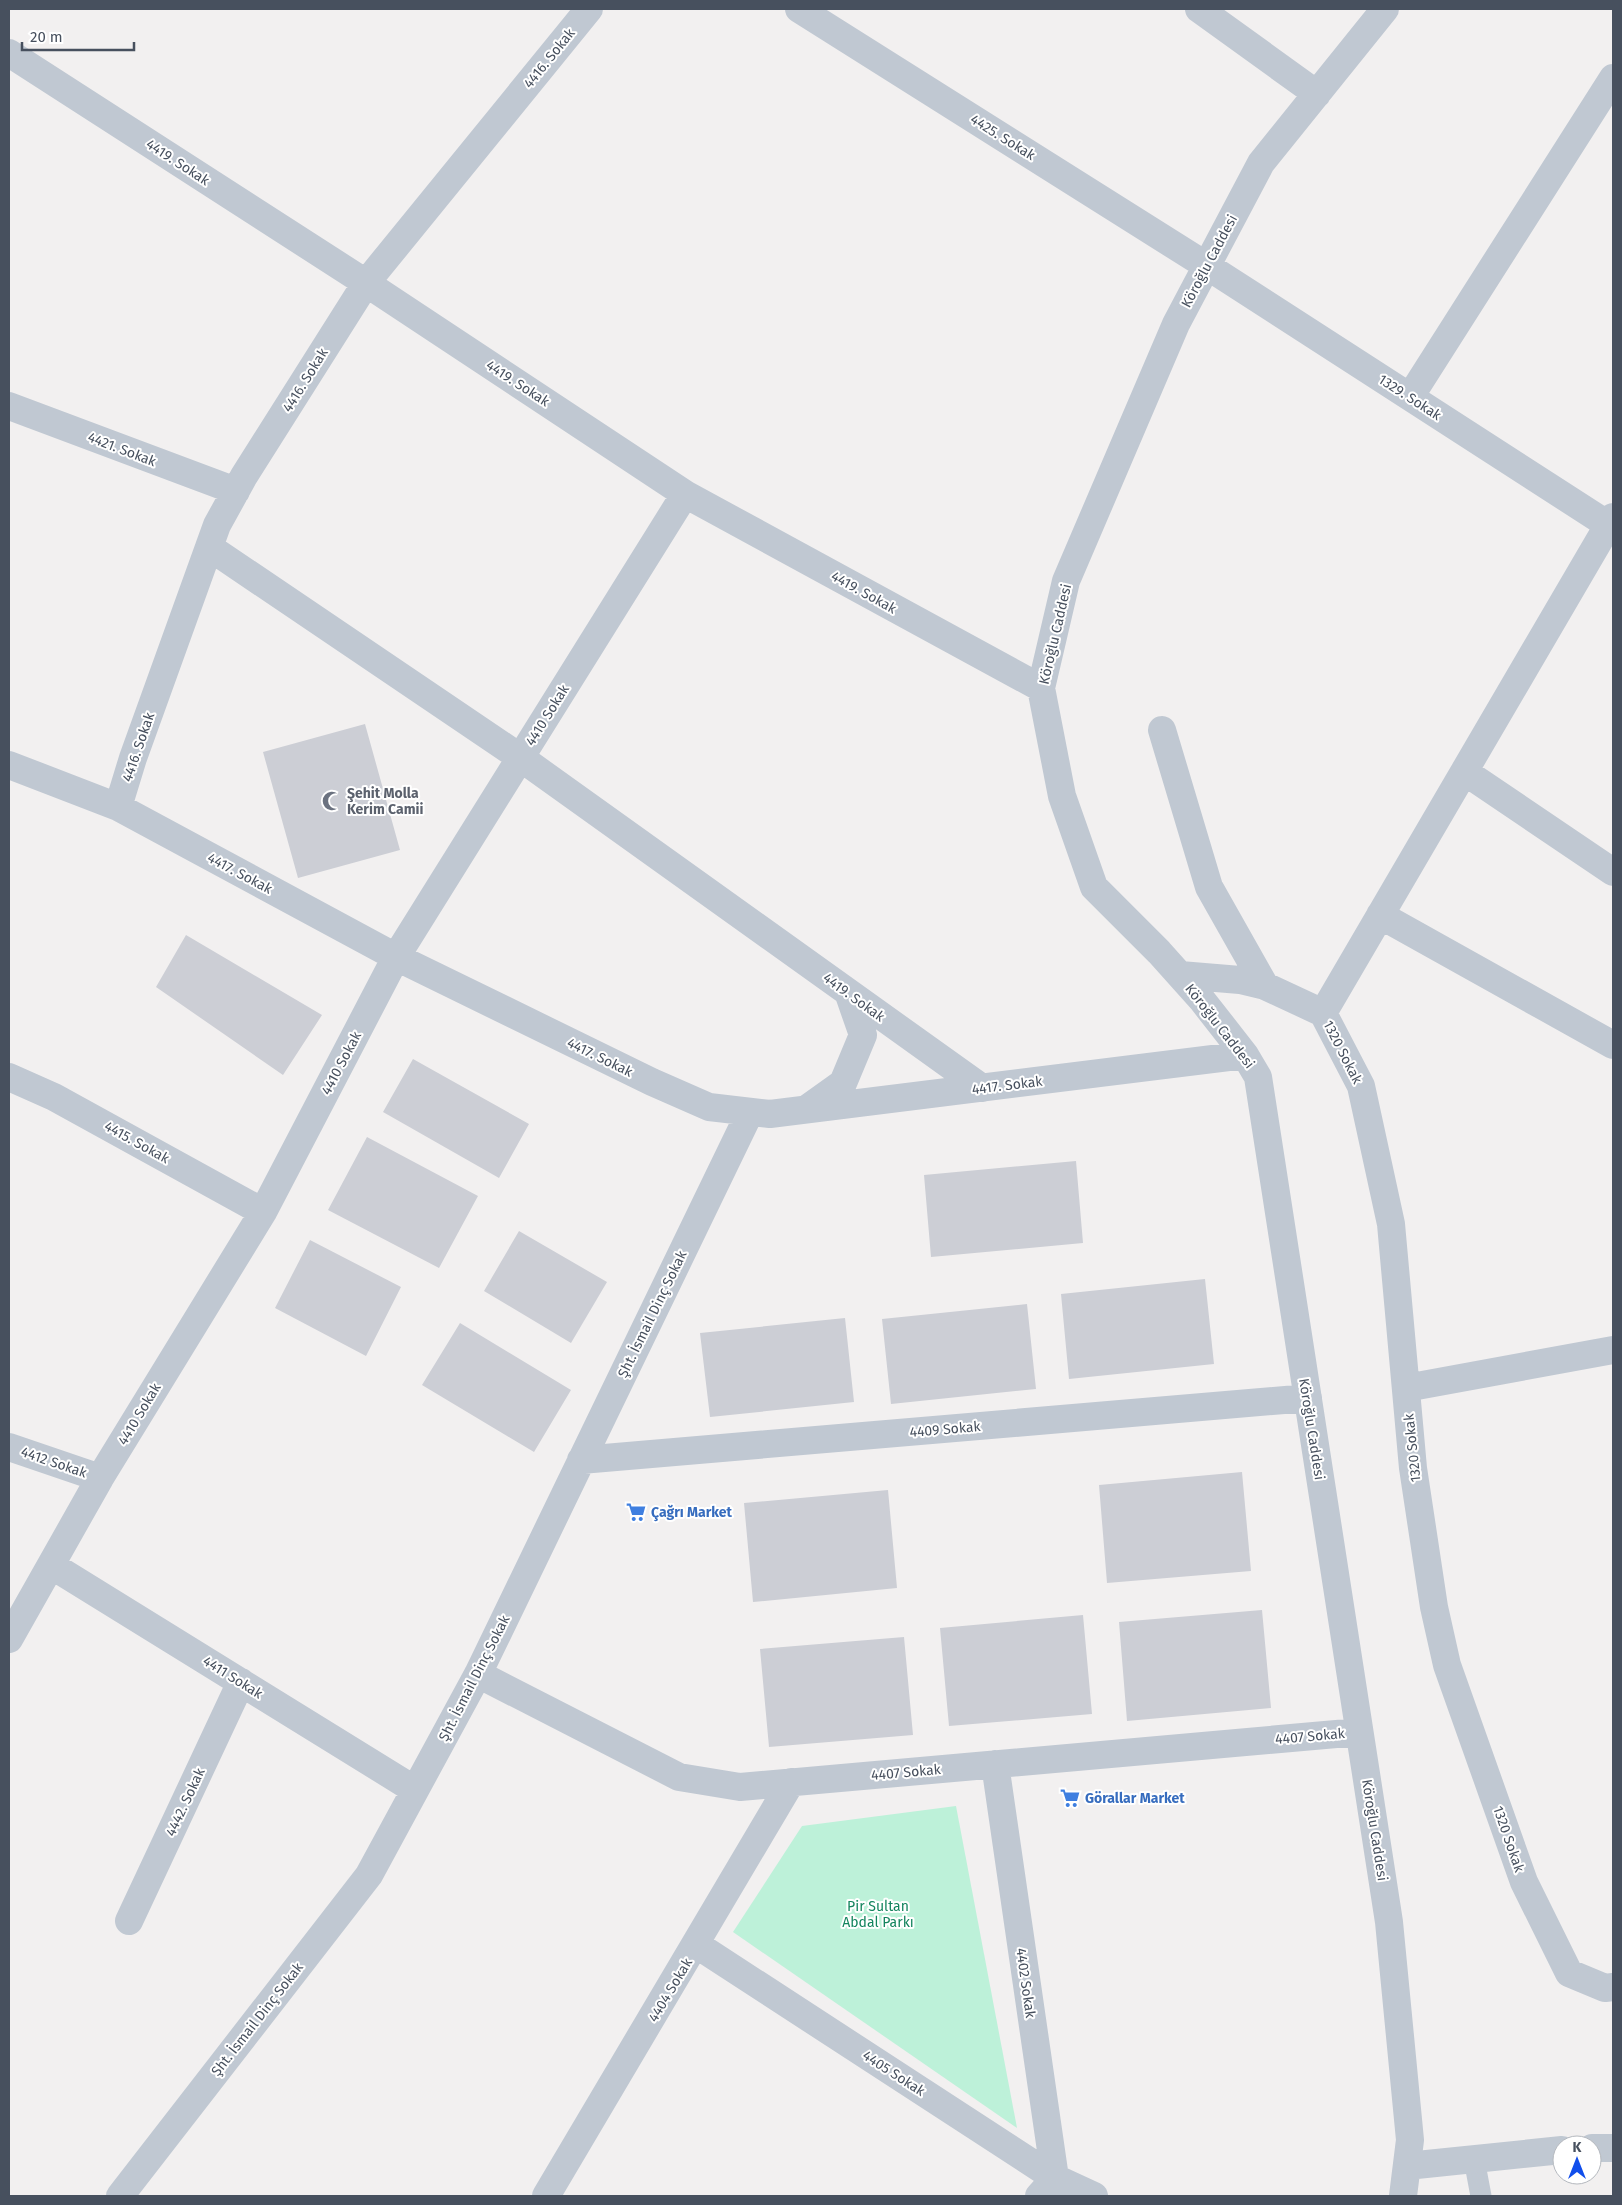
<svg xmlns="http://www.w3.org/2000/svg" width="1622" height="2205" font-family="'Fira Sans',sans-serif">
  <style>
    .green { fill: #bdf1d9 }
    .building { fill: #ccced5 }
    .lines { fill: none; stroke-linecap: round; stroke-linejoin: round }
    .service { stroke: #c0c8d2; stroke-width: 21 }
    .minor { stroke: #c0c8d2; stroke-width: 28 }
    .labels { text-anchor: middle; stroke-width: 4; stroke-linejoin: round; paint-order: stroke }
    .street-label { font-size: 14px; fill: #47505e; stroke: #fff }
    .worship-label { font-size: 14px; font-weight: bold; fill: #5b616d; stroke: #fff; text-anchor: start }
    .shop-label { font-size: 14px; font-weight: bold; fill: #366cbe; stroke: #fff; text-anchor: start }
    .park-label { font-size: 14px; fill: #13845d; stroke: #fff }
  </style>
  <rect width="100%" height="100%" fill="#f2f0f0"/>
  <path class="green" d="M956,1806l61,322 -284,-196 69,-106z"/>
  <path class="building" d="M365,724l35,126 -102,28 -35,-126z
    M186,935l136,80 -39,60 -127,-88z
    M413,1059l116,65 -30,54 -116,-66z
    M367,1137l111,59 -39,72 -111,-58z
    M1076,1161l7,82 -152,14 -7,-82z
    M519,1231l88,51 -36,61 -87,-52z
    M310,1240l91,47 -35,69 -91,-48z
    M1205,1279l9,85 -145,15 -8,-85z
    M1027,1304l9,85 -145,15 -9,-85z
    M845,1318l9,84 -144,15 -10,-84z
    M460,1323l111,67 -37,62 -112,-67z
    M1242,1472l9,99 -144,12 -8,-98z
    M888,1490l9,98 -144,14 -9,-99z
    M1262,1610l9,98 -144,13 -8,-99z
    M1083,1615l9,99 -143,12 -9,-98z
    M904,1637l9,98 -144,12 -9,-98z"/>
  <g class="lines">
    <path class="service" d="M1474,2159l7,37"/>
    <path class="minor" d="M799,9l408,257 406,262
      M1199,9l118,85
      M1385,9l-124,154 -85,161 -110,257 -25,107 21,108 32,91 65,65 43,48 43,55 13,22 131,845 21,218 -7,56
      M9,53l357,230 319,211 356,194
      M1410,397l203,-319
      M9,406l227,85
      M209,547l312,211 461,330
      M1162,730l47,157 56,99
      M9,765l109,42 278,150 256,125 57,25 61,7 475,-59
      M1465,772l148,100
      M118,807l15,-49 84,-233 27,-49 122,-193 223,-274
      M1380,915l233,130
      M1180,975l60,5 25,6 58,27 38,73 30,138 22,244 21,139 13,58 77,217 45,91 36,15 8,-1
      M1323,1013l290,-496
      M9,1077l45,20 209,115
      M808,1108l35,-25 20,-48 -15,-43
      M1406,1388l207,-38
      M9,1447l91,31
      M581,1460l727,-62
      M51,1565l364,225
      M9,1639l91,-161 163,-266 133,-255 289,-463
      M478,1674l201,103 61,10 619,-55
      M995,1764l60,414 -16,18
      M129,1921l112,-239
      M697,1945l358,233 39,18
      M1592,2148h21
      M1407,2166l155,-16
      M120,2196l249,-321 109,-201 272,-562
      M546,2196l245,-414"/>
  </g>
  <defs>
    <symbol id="mosque-bare" viewBox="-9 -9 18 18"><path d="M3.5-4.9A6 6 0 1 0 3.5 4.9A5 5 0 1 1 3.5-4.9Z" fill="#6b7280" stroke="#fff" stroke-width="2.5" paint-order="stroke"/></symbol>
    <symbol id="supermarket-bare" viewBox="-9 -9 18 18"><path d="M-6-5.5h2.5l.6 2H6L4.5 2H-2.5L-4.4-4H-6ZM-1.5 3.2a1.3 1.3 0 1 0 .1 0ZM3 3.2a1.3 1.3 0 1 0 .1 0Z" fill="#3f7fe0" stroke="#fff" stroke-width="2.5" paint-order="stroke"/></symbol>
  </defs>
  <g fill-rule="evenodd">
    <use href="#mosque-bare" x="318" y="787" width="28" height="28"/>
    <use href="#supermarket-bare" x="622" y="1498" width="28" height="28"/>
    <use href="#supermarket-bare" x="1056" y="1784" width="28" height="28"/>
  </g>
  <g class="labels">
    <g class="street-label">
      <text transform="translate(549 58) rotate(-51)" y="5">4416. Sokak</text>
      <text transform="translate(1003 137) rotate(32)" y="5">4425. Sokak</text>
      <text transform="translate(178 162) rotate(33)" y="5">4419. Sokak</text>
      <text transform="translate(1209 261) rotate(-62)" y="5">Köroğlu Caddesi</text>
      <text transform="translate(305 380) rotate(-58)" y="5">4416. Sokak</text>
      <text transform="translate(518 383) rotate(33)" y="5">4419. Sokak</text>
      <text transform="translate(1410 397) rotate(33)" y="5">1329. Sokak</text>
      <text transform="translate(122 449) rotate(21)" y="5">4421. Sokak</text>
      <text transform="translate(864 592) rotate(29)" y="5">4419. Sokak</text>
      <text transform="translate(1055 634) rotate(-77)" y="5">Köroğlu Caddesi</text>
      <text transform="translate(547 715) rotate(-58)" y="5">4410 Sokak</text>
      <text transform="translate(138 747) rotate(-71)" y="5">4416. Sokak</text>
      <text transform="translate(240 873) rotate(28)" y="5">4417. Sokak</text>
      <text transform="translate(854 997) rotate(36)" y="5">4419. Sokak</text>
      <text transform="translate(1220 1026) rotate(52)" y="5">Köroğlu Caddesi</text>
      <text transform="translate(1343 1052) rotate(63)" y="5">1320 Sokak</text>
      <text transform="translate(600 1057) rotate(26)" y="5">4417. Sokak</text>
      <text transform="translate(341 1063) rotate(-62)" y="5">4410 Sokak</text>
      <text transform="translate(1007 1085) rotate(-7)" y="5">4417. Sokak</text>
      <text transform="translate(137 1142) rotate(29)" y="5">4415. Sokak</text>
      <text transform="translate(652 1314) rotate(-64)" y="5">Şht. İsmail Dinç Sokak</text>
      <text transform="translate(139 1414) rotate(-59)" y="5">4410 Sokak</text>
      <text transform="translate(945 1429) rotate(-5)" y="5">4409 Sokak</text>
      <text transform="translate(1312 1429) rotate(81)" y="5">Köroğlu Caddesi</text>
      <text transform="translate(1412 1448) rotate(-96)" y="5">1320 Sokak</text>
      <text transform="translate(54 1462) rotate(19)" y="5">4412 Sokak</text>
      <text transform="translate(233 1677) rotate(32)" y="5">4411 Sokak</text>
      <text transform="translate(474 1678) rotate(-63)" y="5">Şht. İsmail Dinç Sokak</text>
      <text transform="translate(1310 1736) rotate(-5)" y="5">4407 Sokak</text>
      <text transform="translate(906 1772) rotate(-5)" y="5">4407 Sokak</text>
      <text transform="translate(185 1802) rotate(-65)" y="5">4442. Sokak</text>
      <text transform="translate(1375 1830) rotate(81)" y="5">Köroğlu Caddesi</text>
      <text transform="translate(1509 1839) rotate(71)" y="5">1320 Sokak</text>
      <text transform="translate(1026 1983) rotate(82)" y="5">4402 Sokak</text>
      <text transform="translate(670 1990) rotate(-59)" y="5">4404 Sokak</text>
      <text transform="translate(257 2019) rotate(-52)" y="5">Şht. İsmail Dinç Sokak</text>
      <text transform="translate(894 2073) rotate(33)" y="5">4405 Sokak</text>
    </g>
    <g class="worship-label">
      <text x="347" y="798">Şehit Molla<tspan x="347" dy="16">Kerim Camii</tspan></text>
    </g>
    <g class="shop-label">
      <text x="651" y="1517">Çağrı Market</text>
      <text x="1085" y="1803">Görallar Market</text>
    </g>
    <g class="park-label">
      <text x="878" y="1911">Pir Sultan<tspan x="878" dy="16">Abdal Parkı</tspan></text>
    </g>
  </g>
  <rect width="1622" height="2205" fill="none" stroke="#47505e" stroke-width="20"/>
  <g transform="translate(1577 2160)"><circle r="24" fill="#ffffff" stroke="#b5b9bf"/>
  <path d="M0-4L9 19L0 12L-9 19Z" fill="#114eeb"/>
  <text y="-8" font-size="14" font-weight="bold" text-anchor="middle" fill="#47505e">K</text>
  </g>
  <path d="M22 42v8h112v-8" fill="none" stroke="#47505e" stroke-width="2.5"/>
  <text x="30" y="42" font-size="15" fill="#47505e" stroke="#ffffff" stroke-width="4" paint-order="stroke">20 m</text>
</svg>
